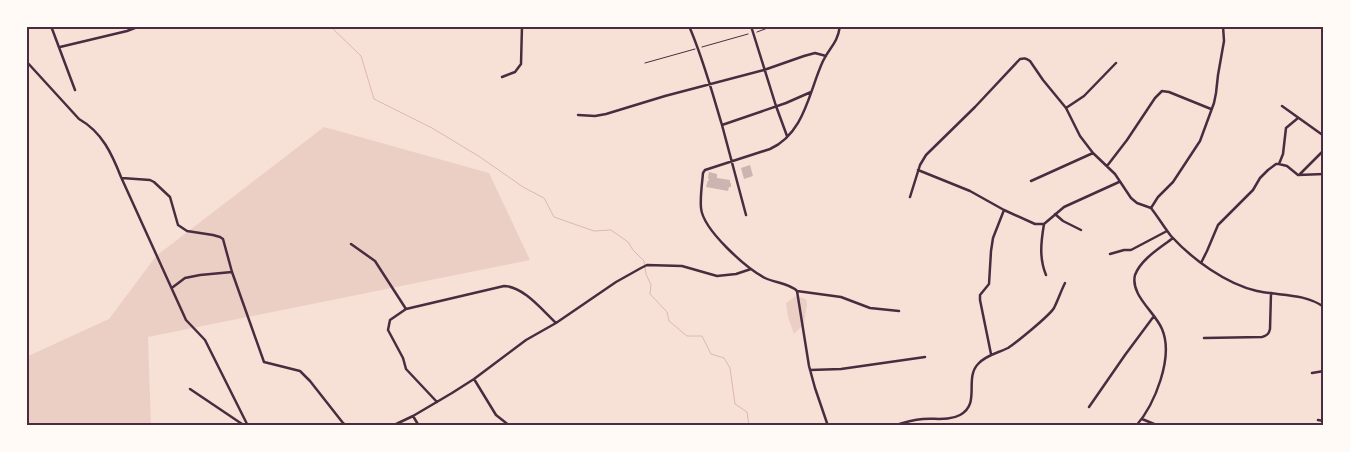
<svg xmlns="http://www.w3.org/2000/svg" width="1350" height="452" font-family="Figtree,sans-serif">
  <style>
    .green { fill: #ebcfc5 }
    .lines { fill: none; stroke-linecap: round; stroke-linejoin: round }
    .stream { stroke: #dcb8b0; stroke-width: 1 }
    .building { fill: #ccb4b1 }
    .path { stroke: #4a2c40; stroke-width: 1 }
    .minor { stroke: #4a2c40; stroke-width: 2.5 }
    .neatline { fill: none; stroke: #4a2c40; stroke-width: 2 }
  </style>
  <rect width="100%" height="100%" fill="#f7e1d7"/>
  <path class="green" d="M324,127l165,46 41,87 -382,77 3,89h-125v-69l83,-38 47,-63z
    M796,296l10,3 1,5 -3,20 -10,10 -6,-17 -2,-14z"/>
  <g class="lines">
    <path class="stream" d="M330,26l31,30 13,43 58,29 48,29 43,30 21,11 10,19 40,14 17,-1 17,12 5,8 11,11 2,13 5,11 -1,9 17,18 2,9 18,15h15l9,18 13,4 6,10 5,36 12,8 2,14"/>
  </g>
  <path class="building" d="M750,165l3,11 -9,3 -3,-11z
    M709,172l8,2v4l13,2v3h1v4h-2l-1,4 -22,-4 2,-7 1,1v-2l-1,-1z"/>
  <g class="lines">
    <path class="path" d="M757,32l16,-6
      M702,47l46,-13
      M645,63l50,-14"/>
    <path class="minor" d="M51,26l24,64
      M689,26c14,32 23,66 33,99 8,30 16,60 24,90
      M751,26l25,80 11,30
      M1223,26l1,15 -6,34 -2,18 -2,10 -14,38 -27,41 -15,15 -7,11c7,9 13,19 20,28 21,23 55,48 86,55 23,5 47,2 67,16
      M60,47l67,-16 13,-5
      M26,61l53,58c23,13 33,35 42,58l65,143 19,20 43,86
      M502,77l13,-5 6,-8 1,-38
      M1282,106l42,30
      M1066,108l18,-12 32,-33
      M578,115l17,1 11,-2 59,-18 99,-26 40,-14 11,-3 11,3
      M722,125l64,-22 25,-11
      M1279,164l4,-10 3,-26 12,-10
      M1107,166l20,-26 28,-42 7,-7 7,1 42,17
      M918,170l52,21 34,19 31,14h9l20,-17 55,-25
      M1300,174l24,-24
      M122,178l28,2 4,2 16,15 8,28 9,6 26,4 7,2 3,2 9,33 32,90 36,9 10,10 33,42 4,3
      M1031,181l62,-28
      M910,197l10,-32 6,-10 49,-48 45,-48c4,-1 6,-1 10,2l13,19 23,28 14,28 13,17 22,21 16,24 6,5 14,5
      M1055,214l8,7 18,9
      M1044,224c-3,18 -5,34 2,51
      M351,244l24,17 31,48
      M1110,254l14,-4h7l36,-19
      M1201,263l6,-12 11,-26 35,-35 7,-12 8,-8 8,-6h3l8,2 11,9 26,-1
      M173,287l12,-9 15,-3 32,-3
      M797,291l44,6 29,11 29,3
      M1204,338l58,-1c5,-1 7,-3 8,-8l1,-36
      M991,354l-11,-54v-5l9,-11 2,-33 2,-13 11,-28
      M810,370l31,-1 84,-12
      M1312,373l12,-2
      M474,379l22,36 14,11
      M190,389l55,37
      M437,402l-31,-33 -3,-11 -15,-28 2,-10 16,-11 98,-23c19,0 39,25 52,37
      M1089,407l36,-52 29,-39
      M413,416l6,10
      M1142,419l17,7
      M1318,420l6,1
      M392,426l21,-10 39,-23 22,-14 52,-39 30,-17 60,-41 25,-14 6,-3 35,1 35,10 19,-2 15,-5
      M828,426l-13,-38 -6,-22 -12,-75c-8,-8 -22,-8 -32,-13 -19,-10 -62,-48 -64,-70 -1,-11 1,-23 2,-35l2,-3 65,-21c35,-16 39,-58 53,-88 7,-15 14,-16 17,-35
      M893,426c9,-3 19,-6 30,-7 12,-1 26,2 37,-4 21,-11 4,-36 18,-51 8,-9 20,-11 30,-16 9,-6 41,-32 46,-40 4,-8 7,-17 11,-25
      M1136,426c19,-22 38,-69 26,-97 -7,-17 -32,-34 -27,-54 6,-16 25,-27 38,-37"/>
  </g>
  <rect width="1350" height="452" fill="none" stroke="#fffaf5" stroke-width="55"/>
  <rect x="28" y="28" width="1294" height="396" class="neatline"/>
</svg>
